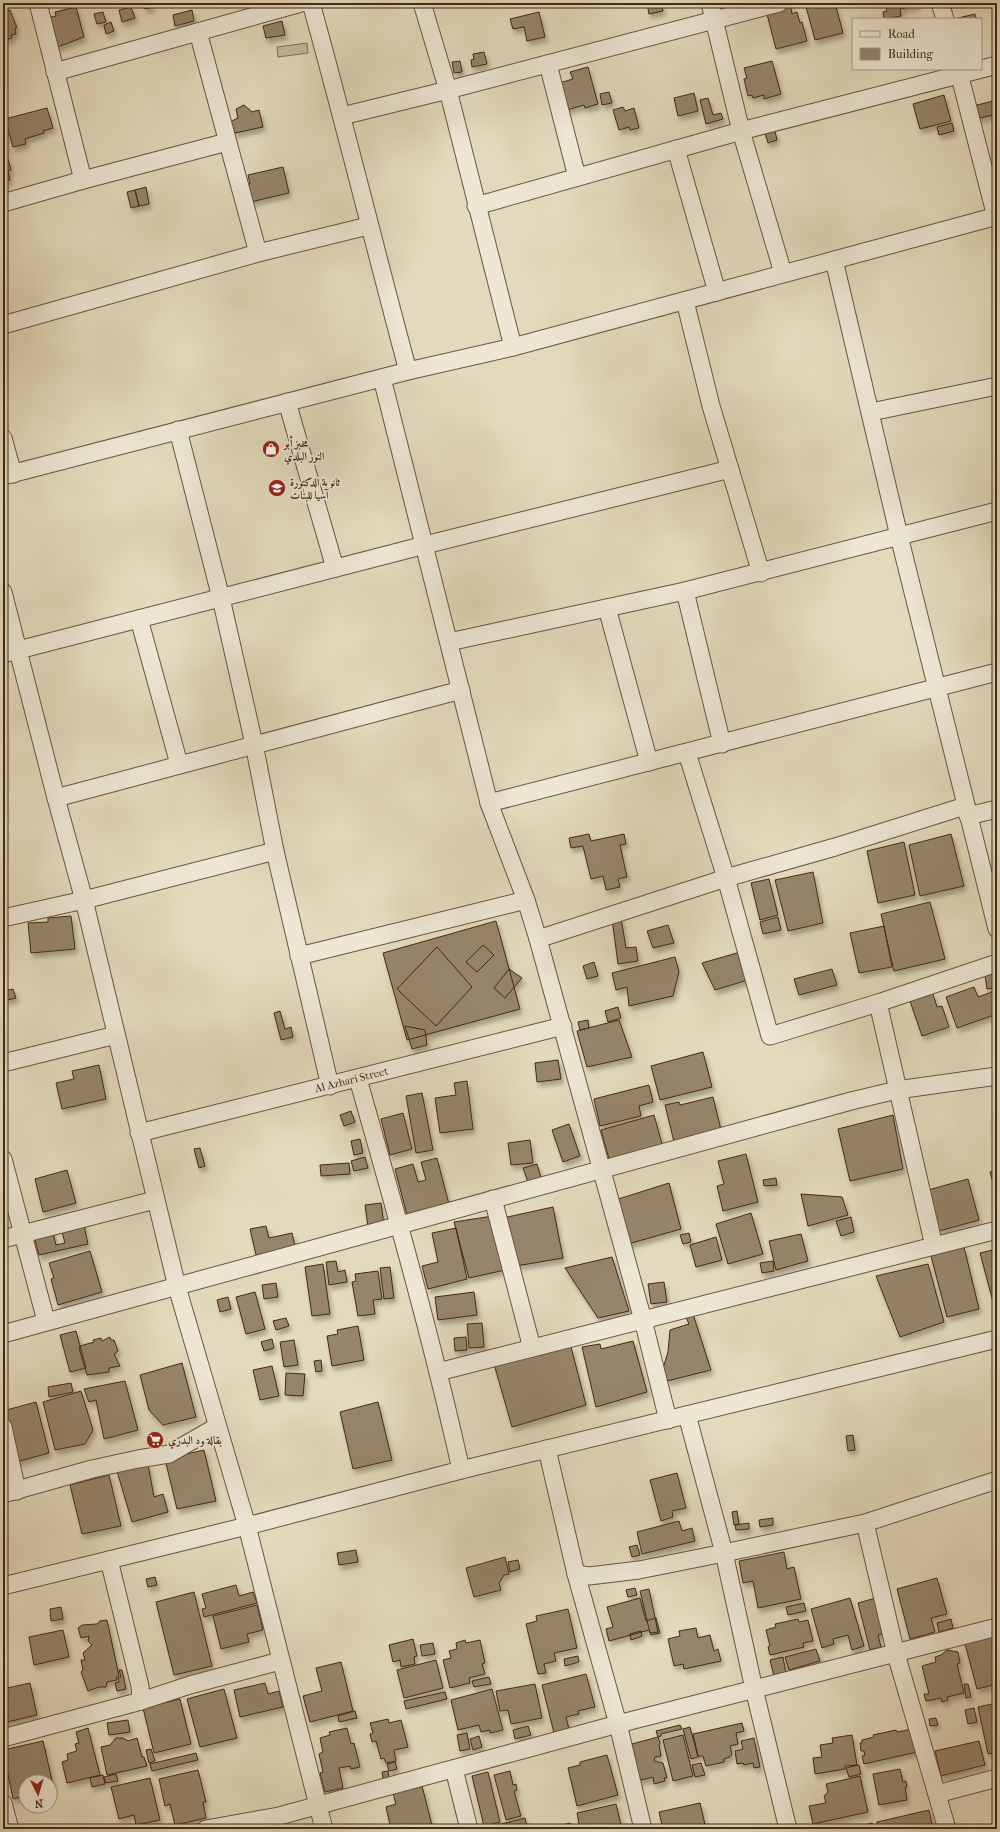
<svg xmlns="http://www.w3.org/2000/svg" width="1000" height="1832" font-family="'IM FELL French Canon',Amiri,serif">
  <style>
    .green { fill: #c8bca0; stroke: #85725a }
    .building { fill: #96856c; stroke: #422914; filter: url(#shadow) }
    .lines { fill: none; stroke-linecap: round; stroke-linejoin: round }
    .minor-casing { stroke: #6a553e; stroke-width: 19 }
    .minor { stroke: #ede7d4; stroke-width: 17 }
    .labels { text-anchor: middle; stroke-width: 3.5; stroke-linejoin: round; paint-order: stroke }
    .poi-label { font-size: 11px; font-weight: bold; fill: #422914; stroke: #ede7d4; text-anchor: start }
    .street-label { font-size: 11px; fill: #422914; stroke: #ede7d4 }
  </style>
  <defs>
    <filter id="shadow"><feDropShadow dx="2.5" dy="4.5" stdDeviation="2" flood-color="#0004"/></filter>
  </defs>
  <rect width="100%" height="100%" fill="#e3dabd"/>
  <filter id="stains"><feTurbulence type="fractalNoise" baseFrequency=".005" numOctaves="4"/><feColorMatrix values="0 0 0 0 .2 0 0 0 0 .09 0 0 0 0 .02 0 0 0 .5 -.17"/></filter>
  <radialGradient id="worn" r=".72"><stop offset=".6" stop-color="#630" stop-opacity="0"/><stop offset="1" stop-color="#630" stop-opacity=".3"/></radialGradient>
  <path class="green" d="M307,43l1,10 -30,4 -1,-10z"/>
  <path class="building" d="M144,3h8l1,4 -8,2z
    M647,3h14l2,8 -14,3z
    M805,3h30l8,30 -28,7z
    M885,3h33l1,2 -19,4 1,7 -17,3 -1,-7 4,-1z
    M790,4l2,10 5,-2 3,11 2,-1 5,19 -31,8 -10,-39z
    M76,7l8,30 -29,11 -8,-30 9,-2 -1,-4z
    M131,7l4,11 -13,4 -3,-12z
    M10,10l7,18h-2l1,6 -5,1 1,3 -9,3v-29z
    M192,10l2,11 -19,5 -2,-11z
    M103,12l3,10 -9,2 -3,-10z
    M539,12l6,25 -18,4 -3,-14 -11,2 -3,-10z
    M975,14l1,5h-22z
    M282,21l3,14 -19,3 -3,-12z
    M111,22l3,9 -8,3 -2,-9z
    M484,52l3,12 -15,3 -1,-7 3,-1 -1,-5z
    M460,61l2,11 -8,1 -2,-11z
    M772,61l9,33 -17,5v-4l-11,3 -1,-3 -4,1 -4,-17 3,-1 -3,-10z
    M588,67l10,37 -13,4 -1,-3 -20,6 -8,-27 17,-5 -3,-7z
    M609,92l3,11 -10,2 -2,-11z
    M694,93l4,18 -20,5 -4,-18z
    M944,95l7,26 -31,8 -7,-25z
    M708,98l5,17 8,-2 2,6 -17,5 -6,-24z
    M997,100v14l-25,6 -3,-13z
    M244,105l8,7 7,-2 4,17 -28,6 -5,-11 8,-4 -2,-9z
    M623,107l2,4 9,-3 5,20 -9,2 -1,-3 -10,3 -6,-20z
    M47,108l6,20 -10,3 1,2 -19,6 1,5 -13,3 -8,-28z
    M3,119l5,17 -4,1 3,13 -4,1z
    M952,123l2,8 -15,4 -2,-8z
    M775,131l2,9 -9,3 -3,-10z
    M7,156l4,14 -3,1 2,9 -6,1 2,5h-3v-29z
    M283,167l6,26 -43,10 -4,-17 8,-2 -2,-9z
    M146,187l3,17 -10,2 -4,-16z
    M135,190l4,16 -8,2 -4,-16z
    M589,834l2,7 33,-7 2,10 -6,1 7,32 -9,2 2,8 -14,3 -3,-14 -12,3 -8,-33 -12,2 -2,-10z
    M951,834l13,52 -44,10 -11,-51z
    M904,842l11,53 -37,8 -11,-52z
    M813,872l10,51 -35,8 -13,-51z
    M769,879l9,36 -18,5 -9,-37z
    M930,902l15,57 -51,12 -13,-57z
    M71,916l4,33 -44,4 -3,-30 20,-1v-4z
    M778,917l3,13 -18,4 -3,-12z
    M621,918l5,30 10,-1 2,14 -20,3 -6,-45z
    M496,921l24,88 -113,31 -24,-87z
    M668,925l6,18 -21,5 -6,-17z
    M884,926l8,41 -33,6 -9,-40z
    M483,945l11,10 -17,17 -11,-10z
    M437,947l35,40 -36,39 -39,-37z
    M744,951l7,28 -36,11 -13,-27z
    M675,957l4,15 -6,24 -44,10 -2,-19 -11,3 -4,-17z
    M594,962l4,14 -11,3 -4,-13z
    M509,969l13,9 -17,20 -11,-10z
    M832,969l5,16 -38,10 -5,-16z
    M997,974v13l-10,2 -2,-14z
    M974,987l4,10 19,-7v24l-40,14 -11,-31z
    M13,989l3,9 -13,3v-10z
    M933,994l4,13 5,-1 7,21 -27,9 -12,-35z
    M618,1007l3,11 -13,4 -3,-11z
    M280,1011l5,18 6,-2 2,10 -12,3 -7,-27z
    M588,1020l1,8 -9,2 -2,-8z
    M619,1020l13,37 -45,10 -10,-36z
    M405,1026l20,4 2,15 -15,4z
    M703,1052l9,35 -52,13 -9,-34z
    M558,1060l3,19 -24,3 -2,-19z
    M99,1065l7,34 -44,10 -6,-26 18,-4 -2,-8z
    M467,1081l6,48 -33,4 -5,-35 21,-3 -2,-12z
    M649,1085l4,17 -14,4 2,10 -41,10 -6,-27z
    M422,1093l11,57 -17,3 -10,-57z
    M713,1097l9,37 -47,12 -10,-41 14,-3 1,3z
    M351,1111l4,11 -11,4 -4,-11z
    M403,1113l9,36 -22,6 -9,-36z
    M654,1115l10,36 -53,15 -10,-36z
    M893,1115l10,54 -53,12 -12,-52z
    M569,1124l11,32 -17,6 -11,-32z
    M360,1139l3,14 -9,2 -3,-14z
    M530,1140l3,23 -22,2 -3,-22z
    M200,1148l5,18 -6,2 -5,-19z
    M746,1154l12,48 -35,9 -6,-25 7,-2 -6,-23z
    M365,1157l3,11 -14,3 -3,-10z
    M437,1158l13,50 -42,11 -13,-50 18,-5 5,18 8,-2 -5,-18z
    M349,1163l1,11 -29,2 -1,-11z
    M537,1164l4,14 -13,4 -5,-14z
    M67,1170l9,33 -33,9 -8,-33z
    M997,1170v26l-7,-24z
    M776,1178l1,7 -13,1 -1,-6z
    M968,1179l11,41 -40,11 -11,-41z
    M669,1183l12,46 -53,15 -16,-43z
    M801,1194l41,3 6,18 -40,11z
    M381,1203l3,22 -16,2 -3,-22z
    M553,1207l10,51 -47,8 -13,-48z
    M751,1213l12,41 -35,10 -12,-40z
    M82,1216l6,28 -49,11 -6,-22 19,-4 4,16 9,-2 -6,-22z
    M493,1216l12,54 -36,8 -15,-56z
    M851,1217l3,15 -13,4 -5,-15z
    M266,1226l3,12 23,-5 3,13 -39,9 -6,-26z
    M456,1228l11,51 -39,10 -6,-23 16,-4 -6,-29z
    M689,1233l2,9 -8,2 -3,-9z
    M801,1234l7,27 -32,9 -7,-29z
    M716,1237l6,23 -26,7 -6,-22z
    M964,1247l15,62 -32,8 -16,-61z
    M997,1249v59l-2,1 -15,-56z
    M90,1251l12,41 -44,13 -7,-26 3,-1 -5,-15z
    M612,1257l17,54 -31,7 -33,-50z
    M336,1261l2,11 7,-2 2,12 -18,3 -3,-23z
    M773,1261l1,10 -12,2 -2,-10z
    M323,1264l7,50 -18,2 -7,-49z
    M928,1264l16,58 -44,15 -24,-61z
    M390,1267l4,31 -10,1 -4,-31z
    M378,1271l4,28 -9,1 2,14 -17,2 -6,-34 4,-1 -1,-7z
    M664,1282l3,20 -16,2 -3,-20z
    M276,1283l2,14 -14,2 -2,-14z
    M255,1292l10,37 -19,5 -10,-37z
    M474,1292l3,23 -39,5 -3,-23z
    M228,1297l3,12 -11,3 -3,-12z
    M693,1314l18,56 -44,11 -4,-13 5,-16 2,-22 19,-6 -3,-7z
    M286,1318l3,8 -13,4 -3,-9z
    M482,1323l2,24 -15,1 -2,-24z
    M358,1326l6,34 -32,6 -5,-30 11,-2 -1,-4z
    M76,1331l10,37 -16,4 -10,-37z
    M110,1337l1,3h3l4,11 -4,3 6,12 -11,2v4l-22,3 -8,-27 1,-2 14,-4 -1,-2 8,-2 1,3z
    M466,1337l1,13 -12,1 -1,-13z
    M272,1339l2,9 -10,3 -3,-9z
    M294,1340l4,25 -14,2 -4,-25z
    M633,1341l14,51 -51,15 -14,-60 18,-3 1,5z
    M571,1347l15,58 -74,22 -18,-63z
    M321,1360l1,11 -6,1 -2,-11z
    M182,1363l14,54 -33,8 -14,-15 -9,-35z
    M272,1366l7,30 -19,4 -7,-30z
    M286,1373l19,1 -2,22 -18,-1z
    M125,1381l13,49 -34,9 -8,-39 -7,2 -5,-13z
    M71,1383l2,9 -24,5 -1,-10z
    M81,1391l12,39 -8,14 -30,6 -12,-48z
    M36,1402l13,51 -33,9 -13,-35v-16z
    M378,1402l14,58 -39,9 -13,-57z
    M853,1435l2,15 -7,1 -2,-15z
    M204,1450l12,51 -39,8 -12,-50z
    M148,1464l6,33 9,-3 5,18 -36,10 -15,-51z
    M677,1473l9,35 -14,3 1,6 -12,4 -11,-41z
    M109,1475l12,51 -39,8 -12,-49z
    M737,1511l2,13 -5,1 -2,-13z
    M773,1518v7l-13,2 -1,-7z
    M679,1521l3,10 10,-3 3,13 -53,13 -5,-22z
    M749,1523v6l-13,1 -1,-5z
    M637,1545l3,10 -8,2 -3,-10z
    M356,1550l2,12 -19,3 -2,-12z
    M784,1552l3,17 7,-2 7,32 -43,9 -5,-27 -10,2 -4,-22z
    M505,1557l4,17 -5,1 -5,8 2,7 -27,7 -8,-29z
    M518,1560l2,9 -10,3 -2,-10z
    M155,1577l2,8 -9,2 -2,-8z
    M937,1578l10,36 -16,4 4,14 -25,7 -13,-50z
    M236,1585l3,11 14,-4 4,11 -53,14 -2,-8 4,-1 -4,-14z
    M635,1588l2,7 -9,2 -2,-7z
    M649,1589l9,43 -8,1 -10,-42z
    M194,1592l18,74 -38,9 -18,-73z
    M640,1598l6,23 10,-3 4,15 -9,2 -2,-5 -40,11 -3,-12 7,-2 -6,-20z
    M850,1598l14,48 -12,4 -4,-15 -15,4 1,5 -12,4 -11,-39z
    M876,1598l9,35 -7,2 3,12 -11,3 -12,-47z
    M804,1603l2,8 -18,4 -2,-8z
    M257,1605l6,25 -16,4 2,8 -28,7 -8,-33z
    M61,1607l2,12 -12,2 -1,-12z
    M568,1609l9,39 -23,5 2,8 -12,3 2,9 -8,1 -12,-50 11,-3 -1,-5z
    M798,1619l1,3 9,-2 5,21 -10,2 1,4 -34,8 -2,-8 2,-1 -4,-16 10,-3 -1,-3z
    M951,1619l2,9 -14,4 -2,-9z
    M107,1620l12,56 -3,1 1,3 -10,2 -1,5h-7l-11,4 -7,-19 2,-2 -2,-10h4l-2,-7 9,-8 -4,-4 1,-5 -8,2 -3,-10 4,-3 15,-1 3,-3z
    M696,1628l2,10 12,-3 4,16 4,-2 3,12 -37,8 -1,-5 -9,2 -6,-27 12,-3 -1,-5z
    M63,1630l6,27 -35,8 -5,-28z
    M641,1631l1,5 -11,4 -1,-6z
    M997,1631v53l-20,5 -13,-49z
    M413,1639l4,17 -3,1 1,7 -14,3 -1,-7 -7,2 -4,-17z
    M465,1640l1,3 14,-3 5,23 -3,1 3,10 -16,4 1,5 -20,5 -7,-28 8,-2 -2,-7 8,-2 -1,-6z
    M433,1643l2,11 -13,2 -2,-11z
    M816,1649l4,12 -31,9 -4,-13z
    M947,1650l11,2 2,11 -3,1 7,29 -17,4 1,3 -6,2 -1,-4 -15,3 -2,-7h5l-7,-28 14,-4 -1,-5 6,-2z
    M578,1656l1,6 -14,4 -1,-7z
    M783,1657l3,16 -12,3 -4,-16z
    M436,1660l7,28 -39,10 -7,-28z
    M341,1662l12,49 -43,11 -7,-26 19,-5 -6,-23z
    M119,1670h3l4,19 -9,2 -2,-8 4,-1 -1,-4 3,-1z
    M586,1674l9,33 -17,4 1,3 -13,3 3,12 -15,4 -12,-48z
    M489,1677l2,7 -17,3 -2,-6z
    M30,1683l7,32 -34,8v-34z
    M265,1683l3,11 11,-3 4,16 -43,10 -6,-27z
    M535,1684l7,34 -31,6 -3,-14 -8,1 -4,-20z
    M964,1684h4l3,13 -5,1z
    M224,1689l13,49 -37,9 -13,-48z
    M492,1689l11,41 -13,3v-3l-9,2 -2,-7 -21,5 -7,-30z
    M445,1692l2,7 -41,10 -2,-8z
    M180,1699l11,45 -37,9 -11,-45z
    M997,1703v49l-9,2 -10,-47z
    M974,1708l3,14 -9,2 -3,-14z
    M355,1711l2,7 -18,4 -1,-6z
    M936,1718l2,7 -8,1 -1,-7z
    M388,1719l1,4 12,-3 7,27 -14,3 2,11 -10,2 -2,-5 -3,1 -5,-18 -4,1 -2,-8 3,-1 -3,-10z
    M128,1720l2,12 -21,3 -2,-12z
    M742,1723l2,8 -8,2 2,11 -8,2 2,8 -2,3 -6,2v3l-18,4 -3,-10h-5l-5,-22z
    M680,1725l2,4 -21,5v2l-3,1 -2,-6z
    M528,1726l3,9 -16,4 -2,-9z
    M690,1727l8,30 -7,2 -8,-30z
    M88,1728l12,47 -33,8 -5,-21 6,-2 -1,-6 10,-3 -2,-7 4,-1 -3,-11z
    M347,1728l4,16 3,-1 6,24 -9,2 -1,-3 -11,2 4,20 -18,4 -5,-19 3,-1 -4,-18 4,-2 -3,-14 10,-3 -1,-3z
    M912,1729l5,23 -53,12 -2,-8 3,-1 -1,-4h-3l-1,-8h2v-3l12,-3 -1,-2 23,-5 1,2z
    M467,1733l3,16 -10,2 -3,-16z
    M683,1735l10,41 -20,5 -10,-41z
    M852,1735l5,30 -12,1v3l-30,5 -2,-16 9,-1 -2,-12 13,-2 -1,-5z
    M479,1736l3,11 -9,3 -3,-11z
    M658,1737l2,6 -1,2 2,11 -6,1 -1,4 9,2 4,15h-3l1,3 -11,3 -1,-7 -16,4 -9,-36z
    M116,1738h7l5,3 9,-3 5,19h2l3,9 -40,9 -6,-28 9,-2z
    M754,1738l6,29 -6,1 -1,-5 -9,2 -1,-2 -6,1 -2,-13 8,-2 -2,-8z
    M43,1741l11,48 -4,1v-8h-24v14l-13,3 -10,-49z
    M979,1741l6,24 -44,11 -6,-25z
    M151,1749l4,12 -6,2 -3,-13z
    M196,1753l2,7 -46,11 -2,-7z
    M607,1755l11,40 -41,11 -9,-38 12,-3v-3z
    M395,1762l2,7 -8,2 -2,-7z
    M701,1763l4,12 -10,2 -3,-12z
    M859,1765l2,9 -12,3 -3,-9z
    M900,1769l3,13 3,-1 1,6h-2l2,13 -28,5 -6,-31z
    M198,1770l8,32h-3l3,16 -31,7 -5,-21 -5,2 -6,-27z
    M388,1771l1,7 -6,1 -1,-7z
    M510,1771l3,14 3,-1 1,6 -3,1 7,25 -15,4 -12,-45z
    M488,1772l12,50 -16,4 -12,-50z
    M116,1774l2,7 -12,2 -2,-6z
    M103,1775l2,9 -13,3 -2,-9z
    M860,1776l8,36 -55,12 -4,-18 17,-3 -2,-7 4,-4 -2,-8z
    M150,1778l10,42 -24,5 -2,-10 -15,4 -8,-32z
    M422,1786l11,43h-42l-5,-22 10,-3 -3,-11z
    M700,1803l6,26h-43l-4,-17z
    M616,1804l6,25h-42l-3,-16z
    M929,1810l3,14 -13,3v2h-41l-1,-7z
    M525,1818l2,8 -11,3h-35z
    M570,1823l1,6h-26z
    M872,1823l2,6h-27z"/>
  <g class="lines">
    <defs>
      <g id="minor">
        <path d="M38,3l45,177"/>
        <path d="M311,3c34,122 64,246 97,368"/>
        <path d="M422,3l26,87 65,257"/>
        <path d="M710,3l31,128 42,142"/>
        <path d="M940,3l5,16"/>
        <path d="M198,32l60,221"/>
        <path d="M548,64l29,113"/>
        <path d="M958,69l38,148"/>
        <path d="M55,72l246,-69"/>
        <path d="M342,116l106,-26 331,-87"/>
        <path d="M676,149l41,143"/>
        <path d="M3,203l80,-23 144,-38"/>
        <path d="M476,206l265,-75 256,-66"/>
        <path d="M834,260l65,276 98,393"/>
        <path d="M685,301l26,105 50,167"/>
        <path d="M3,325l255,-72 110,-27"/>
        <path d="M382,378l107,425 37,97 12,39 105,381 25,100"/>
        <path d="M287,402l48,166"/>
        <path d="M871,412l126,-26"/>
        <path d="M178,430l43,168 33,146 21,107 55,235"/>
        <path d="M3,438l10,36"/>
        <path d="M3,476l405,-105 105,-24 484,-131"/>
        <path d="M685,591l37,153"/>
        <path d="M3,592l53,206 28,102 93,387 70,239 77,303"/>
        <path d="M607,608l42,154"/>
        <path d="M139,619l40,145"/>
        <path d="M449,642l236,-51 312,-80"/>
        <path d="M3,654l422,-109 305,-76"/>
        <path d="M687,753l39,125 44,158 108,-33 119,-40"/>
        <path d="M56,798l405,-108"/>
        <path d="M489,803l508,-131"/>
        <path d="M968,816l29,-7"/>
        <path d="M3,918l81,-18 191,-49"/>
        <path d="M538,939l188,-61 109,-31 130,-41"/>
        <path d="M299,956l227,-56"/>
        <path d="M878,1003l56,243"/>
        <path d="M3,1063l113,-28"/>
        <path d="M358,1079c37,130 74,260 103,391"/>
        <path id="s1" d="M139,1133l424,-107"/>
        <path d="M3,1159l43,162"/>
        <path d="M493,1199l39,149"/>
        <path d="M3,1239l152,-39"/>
        <path d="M3,1334l848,-233 46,-11 100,-14"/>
        <path d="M438,1372l559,-142"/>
        <path d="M687,1415l37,138 30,136 34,140"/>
        <path d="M3,1427l14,64"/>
        <path d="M547,1449l29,125 42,150 25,105"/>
        <path d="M3,1494l89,-25 46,-10 31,-5 47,-27"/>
        <path d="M865,1523l31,131 51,175"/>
        <path d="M109,1560l31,126 1,15"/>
        <path d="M576,1574l13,2 50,-6 85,-17 141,-30 132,-43"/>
        <path d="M3,1586l244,-60 214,-56 536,-131"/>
        <path d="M3,1738l138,-37 49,-16 90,-24"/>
        <path d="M454,1769l15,60"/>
        <path d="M937,1794l60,-16"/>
        <path d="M3,1803l7,26"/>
        <path d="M206,1829l73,-13 339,-92 379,-97"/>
      </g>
    </defs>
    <use href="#minor" class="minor-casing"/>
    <use href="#minor" class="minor"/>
  </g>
  <defs>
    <symbol id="shop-disc" viewBox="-11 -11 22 22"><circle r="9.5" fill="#8f2418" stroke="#ede7d4"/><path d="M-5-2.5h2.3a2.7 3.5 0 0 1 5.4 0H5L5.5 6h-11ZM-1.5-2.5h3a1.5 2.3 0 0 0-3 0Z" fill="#fff"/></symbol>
    <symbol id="school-disc" viewBox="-11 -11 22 22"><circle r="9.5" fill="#8f2418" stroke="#ede7d4"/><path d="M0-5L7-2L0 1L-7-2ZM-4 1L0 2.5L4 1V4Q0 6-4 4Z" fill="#fff"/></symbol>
    <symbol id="supermarket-disc" viewBox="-11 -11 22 22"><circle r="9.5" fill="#8f2418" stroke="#ede7d4"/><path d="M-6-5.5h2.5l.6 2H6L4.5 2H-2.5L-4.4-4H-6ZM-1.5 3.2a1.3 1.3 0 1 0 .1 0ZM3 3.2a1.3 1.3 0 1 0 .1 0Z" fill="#fff"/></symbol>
  </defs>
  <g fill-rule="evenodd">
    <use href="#shop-disc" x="261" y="439" width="20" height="20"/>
    <use href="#school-disc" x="267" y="478" width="20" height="20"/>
    <use href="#supermarket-disc" x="145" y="1430" width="20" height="20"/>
  </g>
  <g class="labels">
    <g class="poi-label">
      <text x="284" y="447">مخبز أبو<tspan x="284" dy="13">النور البلدي</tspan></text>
      <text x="290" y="486">ثانوية الدكتورة<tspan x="290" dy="13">آسيا للبنات</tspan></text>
      <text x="168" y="1444">بقالة ود البدري</text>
    </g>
    <g class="street-label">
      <text dy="4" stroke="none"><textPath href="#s1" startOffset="219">Al Azhari Street</textPath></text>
    </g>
  </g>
  <rect width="1000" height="1832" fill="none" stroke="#e3dabd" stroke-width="16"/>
  <rect x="4" y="4" width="992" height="1824" fill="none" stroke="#422914" stroke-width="2"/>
  <rect x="8" y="8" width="984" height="1816" fill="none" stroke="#422914"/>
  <rect x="852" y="18" width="130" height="52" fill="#ede7d4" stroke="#a99b87"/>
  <rect x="860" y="31" width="20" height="6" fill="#ede7d4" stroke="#a99b87"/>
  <text x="888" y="38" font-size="12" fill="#422914">Road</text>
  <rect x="860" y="48" width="20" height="12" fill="#96856c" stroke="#a99b87"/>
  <text x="888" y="58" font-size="12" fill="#422914">Building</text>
  <g transform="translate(38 1794) rotate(175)"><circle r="19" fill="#ede7d4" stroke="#a99b87"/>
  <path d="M0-3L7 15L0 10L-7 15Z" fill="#8f2418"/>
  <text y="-6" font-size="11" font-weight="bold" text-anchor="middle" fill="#422914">N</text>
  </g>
  <rect width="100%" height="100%" filter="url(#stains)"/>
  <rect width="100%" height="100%" fill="url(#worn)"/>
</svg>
